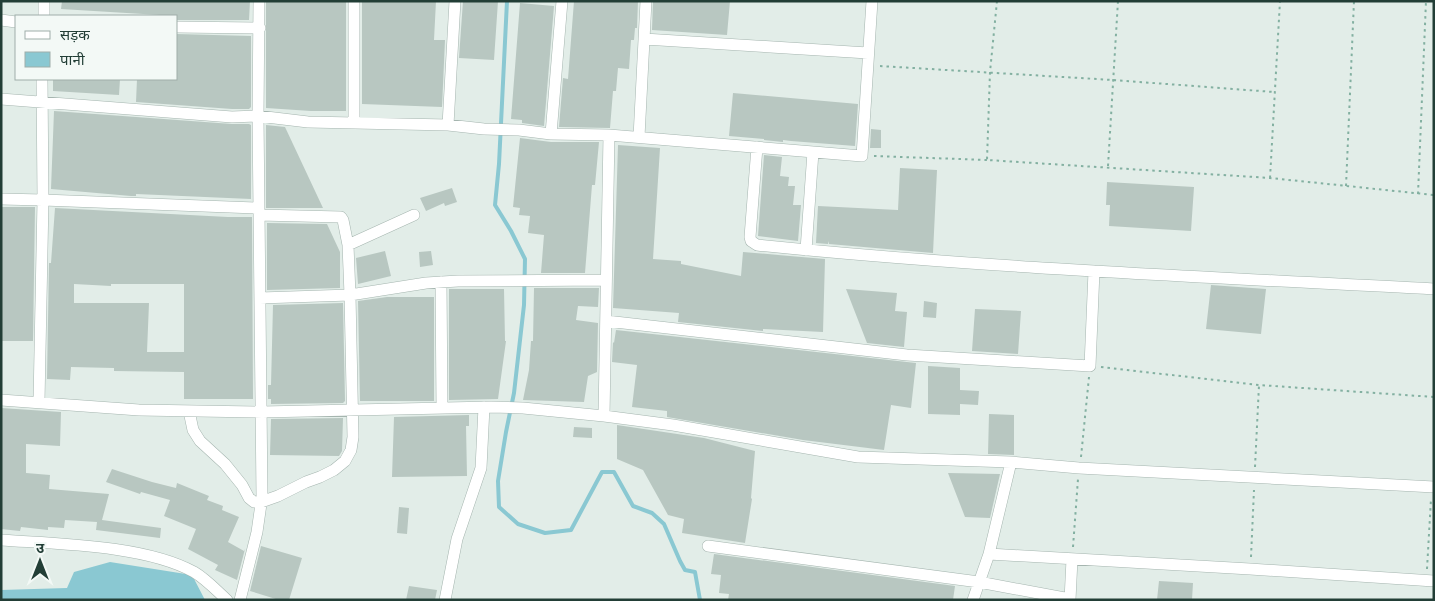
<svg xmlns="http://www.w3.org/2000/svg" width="1435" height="601" font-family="Lato,'Noto Sans Devanagari',sans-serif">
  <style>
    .water { fill: #8ac8d2 }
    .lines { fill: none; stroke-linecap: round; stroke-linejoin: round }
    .stream { stroke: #8ac8d2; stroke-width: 4 }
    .building { fill: #b8c7c1; fill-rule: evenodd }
    .street-casing { stroke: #a5b5af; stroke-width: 12 }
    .path { stroke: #83b0a1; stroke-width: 2; stroke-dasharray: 2.5 4; stroke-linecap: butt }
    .street { stroke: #fff; stroke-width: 11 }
  </style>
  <rect width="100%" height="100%" fill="#e2ede8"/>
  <path class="water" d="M110,562l82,13 13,25h-204v-10l66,-2 7,-16z"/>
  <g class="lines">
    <path class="stream" d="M507,1l-8,163 -4,41 16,26 14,28 -1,46 -10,88 -8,39 -8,49 1,26 19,17 27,9 26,-3 31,-58h12l19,34 19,7 12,11 16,37 5,9 10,2 5,28"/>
  </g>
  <path class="building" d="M62,1h188l-1,19h-73v-4l-115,-7z
    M266,1h80v110h-35l-45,-3z
    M362,1h74l-2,39h11l-3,67 -80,-3z
    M463,1h35l-4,59 -35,-2z
    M574,1h64l-1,27h-2l-1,12h-3l-2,29 -11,-1 -2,23h-3l-3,37 -51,-1 4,-49 5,1z
    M653,1h77l-3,34 -75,-5z
    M520,3l34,3 -10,120 -22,-3v-3l-11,-1z
    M176,34l75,2v71l-2,2h-17l-96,-7 1,-23h39z
    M53,79h67l-1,16 -66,-4z
    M733,93l125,11 -3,42 -64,-5 -8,-1v2l-19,-2v-1l-35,-3z
    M54,111l178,13h17l2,1v74l-115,-5v2h-5l-80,-7z
    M266,125l19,2 38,81h-57z
    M871,129l10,1v18h-11z
    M520,138l31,4h48l-4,43h-3l-7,88h-44l3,-38 -16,-2 2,-17 -11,-1 1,-7 -7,-1z
    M618,145l42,3 -7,111 28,2v3l60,12 2,-24 82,7 -2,73 -60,-3v2l-85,-9 1,-9 -66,-5z
    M764,155l18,2 -2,19 9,1 -1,9h7l-2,19h8l-3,36 -40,-5z
    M900,168l37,2 -4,83 -104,-9 -1,-3v3l-12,-1 2,-37 80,4z
    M1107,182l87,5 -3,44 -82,-5 1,-21h-4z
    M452,188l5,14 -12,4 -1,-3 -18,8 -6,-13z
    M1,207h34l-2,134h-32z
    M55,208l173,9h24l1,182h-69v-27l-70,-1v-3l-43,-1 -1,13 -23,-1 2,-116h2zM74,284l37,2v-2h73v68h-37l2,-49h-75z
    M267,223l60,1 13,28v36l-73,2z
    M385,251l6,25 -33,8 -2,-26z
    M431,251l2,14 -13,2 -1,-15z
    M1211,285l55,4 -5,45 -55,-5z
    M534,288h65l-1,19 -20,-1 -2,14 22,3 -1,49 -9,4 -4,26 -61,-2 6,-30 2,-29h2z
    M449,289h55l1,52h1l-8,58 -49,1z
    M846,289l51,4 -2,18 12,1 -3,35 -37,-4z
    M387,297h47v104h-74l-2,-100z
    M924,301l13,2 -1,15 -13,-1z
    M343,303l2,98 -2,2 -72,1v-5h-3v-14h3l2,-80z
    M975,309l46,2 -3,43 -46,-3z
    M616,330l300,33 -5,45 -20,-3 -7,45 -81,-10 -136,-23v-6l-35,-4 5,-42 -25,-3 1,-20 1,1z
    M928,366l32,2v22l19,1 -1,14 -18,-1v11l-32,-1z
    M1,408l60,4 -1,34 -34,-2v29l24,2 -1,14 60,5 -7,26 59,8 -1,10 -64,-8 1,-8 -32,-2 -1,8 -16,-1v3l-27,-3 -1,4 -19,-2z
    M989,414l25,1v40l-26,-1z
    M469,415v11h-3l1,50 -75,1 2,-60z
    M343,418l-1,33 -3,5 -69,-1 1,-36z
    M617,425l87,13 51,13 -4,47 1,1 -7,44 -63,-10 2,-14 -16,-4 -25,-45 -26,-11z
    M574,427l18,1v10l-19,-1z
    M112,469l40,13 24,6 1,-5 32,13 -2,4 16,6 -1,4 17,7 -11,25 16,9 1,-2 -8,31 -22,-10 3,-5 -30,-16 8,-20 -32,-13 6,-16 -29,-8 -1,2 -34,-12z
    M948,473l52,1 -10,44 -25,-1z
    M399,507l10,1 -2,26 -10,-1z
    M261,546l41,12 -13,42h-10l-29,-9z
    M714,554l241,32 -2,14h-225l1,-6 -10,-1 2,-18 -10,-1z
    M1159,581l34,2 -1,17h-35z
    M409,586l28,4 -2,10h-29z"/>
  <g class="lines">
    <defs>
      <path id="street" d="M354,1v122
        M44,16v-15
        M1,20l15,2
        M176,27l84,1
        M644,39l224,14
        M1,99l231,18 26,-1 50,6 140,3 36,4 35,1 32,4 11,-133
        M448,125l7,-124
        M609,135l253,21 10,-155
        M639,137l7,-136
        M757,147l-7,90 1,4 6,4c225,23 451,32 677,44
        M1,199l42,1 -1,-121
        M259,215l82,2 2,3 5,25 2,50 76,-12 32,-2 147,-1
        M348,245l66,-30
        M806,250l7,-98
        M441,282l1,126
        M606,321l301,34 183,11 4,-95
        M1,400l138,10 123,2 229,-5 32,1 81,8 5,-281 -58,-1
        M39,402l4,-202 216,8
        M189,411l4,19 7,11 25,23 17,21 7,13 5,4h7l17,-6 28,-14 14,-5 14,-7 11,-9 6,-11 2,-13 -3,-142 -90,3
        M604,416l69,9 185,32 153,5 68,6 355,19
        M1,540c57,4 144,5 193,32 12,7 23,19 33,28
        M708,546l271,36 91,17
        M989,554l261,15 184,12
        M240,600l17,-68 5,-35 -4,-381 1,-115
        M445,600l12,-61 24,-71 3,-61
        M973,600l16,-46 22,-92
        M1070,600l2,-41"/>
    </defs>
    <use href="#street" class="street-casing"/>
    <path class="path" d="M997,1l-7,71 -3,88 283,18 164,17
      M880,66l233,14 161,12
      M874,156l113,4
      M1108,166l10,-165
      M1270,178l10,-177
      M1346,186l8,-185
      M1418,194l8,-193
      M1101,367l158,18 175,12
      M1081,457l8,-80
      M1255,467l4,-82
      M1073,547l5,-68
      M1251,557l3,-67
      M1427,569l4,-70"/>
    <use href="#street" class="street"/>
  </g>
  <rect width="1435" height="601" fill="none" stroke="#223e36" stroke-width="5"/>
  <rect x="15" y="15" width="162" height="65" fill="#f3f9f6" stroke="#9faea9"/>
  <rect x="25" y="31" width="25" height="8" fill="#ffffff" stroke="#9faea9"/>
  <text x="60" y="40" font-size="15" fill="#223e36">सड़क</text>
  <rect x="25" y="52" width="25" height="15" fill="#8ac8d2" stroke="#9faea9"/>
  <text x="60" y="65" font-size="15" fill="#223e36">पानी</text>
  <g transform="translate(40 561)" stroke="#f3f9f6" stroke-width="4" paint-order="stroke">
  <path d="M0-4L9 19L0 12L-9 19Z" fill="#223e36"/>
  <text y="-8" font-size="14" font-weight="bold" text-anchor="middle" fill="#223e36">उ</text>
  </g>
</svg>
